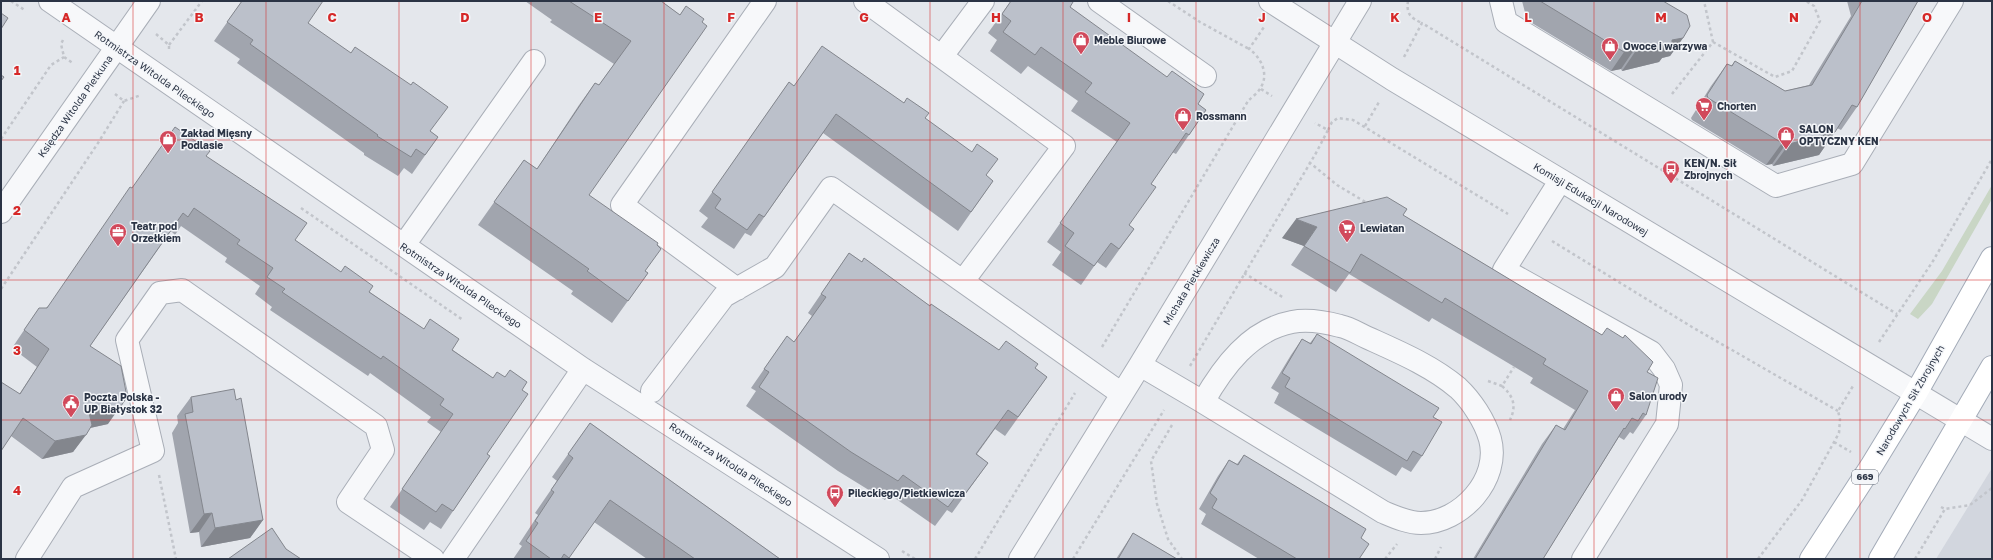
<svg xmlns="http://www.w3.org/2000/svg" width="1993" height="560" font-family="'Golos Text',sans-serif">
  <style>
    .built { fill: #d2d6de }
    .green { fill: #c9d6c5 }
    .lines { fill: none; stroke-linecap: round; stroke-linejoin: round }
    .minor-casing { stroke: #a9aeb7; stroke-width: 24 }
    .major-casing { stroke: #a3abb8; stroke-width: 24 }
    .path { stroke: #c2c5cb; stroke-width: 2.5; stroke-dasharray: 3 3; stroke-linecap: butt }
    .minor { stroke: #f7f8fa; stroke-width: 22 }
    .major { stroke: #fff; stroke-width: 22 }
    .wall { fill: #a1a5ae }
    .shaded-wall { fill: #83868d }
    .building { fill: #bbc0ca; stroke: #83868d }
    .grid { fill: none; stroke: #d62828; stroke-width: 1; stroke-opacity: 0.55 }
    .labels { text-anchor: middle; stroke-width: 3; stroke-linejoin: round; paint-order: stroke }
    .shield { fill: #f4f6f9; stroke: #676e7b; stroke-width: 1 }
    .shield-label { font-size: 9px; font-weight: bold; fill: #2b3445 }
    .poi-label { font-size: 10px; font-weight: bold; fill: #2b3445; stroke: #f4f6f9; text-anchor: start }
    .street-label { font-size: 10px; fill: #2b3445; stroke: #f4f6f9 }
    .grid-label { font-size: 13px; text-anchor: middle; font-weight: bold; fill: #d62828; stroke: #f4f6f9; stroke-width: 3; stroke-linejoin: round; paint-order: stroke }
  </style>
  <rect width="100%" height="100%" fill="#e4e7ec"/>
  <path class="built" d="M1992,468v91h-56z"/>
  <path class="green" d="M1992,185v14l-60,105 -14,15 -8,-5 32,-43z"/>
  <g class="lines">
    <defs>
      <path id="minor" d="M50,1l533,368 295,190
        M865,1l199,145 -101,135
        M1099,1l106,75
        M1270,1l122,78 600,360
        M1501,1l5,21 270,164 76,-22 100,-163
        M942,56l41,-55
        M1560,181l-56,89 147,82 13,17 7,16 -4,39 -84,135
        M1,212l148,-211
        M404,245l130,-184
        M737,289l-115,-84 143,-204
        M1140,365l63,37c20,-35 47,-72 89,-80 16,-3 33,0 48,4 10,2 19,8 28,12 31,14 64,28 90,50 13,12 27,33 32,51 11,40 -29,84 -69,84 -13,0 -26,-6 -38,-11l-180,-110
        M652,391l72,-95 51,-29 56,-79 291,206
        M27,559l46,-72 80,-36 -26,-111 33,-47 22,-3 194,136 7,24 -35,52 85,57
        M453,559l130,-190
        M1020,559l120,-194 220,-364"/>
      <path id="major" d="M1811,559l61,-94 44,-72 76,-135
        M1880,559l112,-192"/>
    </defs>
    <use href="#minor" class="minor-casing"/>
    <use href="#major" class="major-casing"/>
    <path class="path" d="M11,1l15,10
      M1168,1l32,21 49,27
      M1408,1c-2,13 3,17 14,22
      M156,34l13,11v6
      M63,40l-2,4 3,13 10,7
      M1713,42l62,35 17,-6 28,-50 -6,-15 -8,-5
      M169,45l33,-44
      M1404,57l18,-34 475,291
      M1261,89l11,7
      M115,94l9,7 17,-6
      M1672,94l41,-52 -9,-41
      M1365,126l14,-24
      M1328,130l4,-8 6,-4 15,2 155,94
      M1,139l50,-74 13,-8
      M1309,162l28,23 30,18
      M301,208l162,112
      M1552,241l140,86 146,84
      M1244,273l40,25
      M1,289l97,-146 26,-42
      M1879,342l54,-81 59,-102
      M1102,347l146,-246c4,-4 11,-9 13,-14 8,-13 0,-30 -12,-38l15,-22
      M1190,366l126,-213 12,-23 -13,-7
      M1488,381l14,5 12,-19
      M1502,386c11,10 15,19 8,34
      M1172,425l-21,36 6,43 11,35 14,20
      M1834,442l17,10
      M159,475l17,84
      M1941,507l4,2 25,-4 22,-17
      M902,551l13,8
      M975,559l100,-166
      M1073,559l91,-149
      M1385,559l12,-15
      M1435,559l6,-12
      M1758,559l44,-59 37,-67 1,-14 -2,-8 15,-25
      M1915,559l30,-50"/>
    <use href="#minor" class="minor"/>
    <use href="#major" class="major"/>
  </g>
  <path class="wall" d="M242,1l66,22 123,109 7,5 -26,37 -8,-6 -6,8 -34,-21v-2l-127,-90 3,-4 -26,-18z
    M525,1h136l19,14 6,-9 -97,189 56,76 3,2 -36,50 -41,-29 2,-3 -95,-66 46,-65 13,9 42,-64 16,-22 4,2 15,-21 -64,-42 2,-2z
    M1011,1l59,6 136,103 -30,44 -4,-2 -21,32 -22,41 5,4 -28,39 -9,-6 -16,23 -29,-20 9,-13 -14,-10 70,-100 -46,-31 7,-10 -50,-35 -7,8 -31,-23 7,-11 -9,-7z
    M1522,1h141l20,37 -13,18 -8,2 -3,4 -37,9 -1,-2 -10,2 -84,-51z
    M1847,1h71l-61,106 -16,23 -4,-2 -18,27 -46,11 -1,-2 -6,1 -74,-45 -1,-2 20,-32 16,-22 4,2 4,-5 50,30 24,-6 42,-69z
    M789,82l5,4 131,32 61,58 7,5 -35,50 -135,-98 -72,103 -6,-3 -11,16 -33,-22 7,-9 -9,-7z
    M206,156l89,84 198,138 29,12 -35,64 3,2 -49,73 -11,-7 -6,8 -34,-23 51,-75 -14,-10 4,-5 -61,-44 -2,3 -98,-66 2,-3 -17,-13 5,-8 -35,-24 2,-4 -46,-32 -6,9 -4,-4 -81,115 18,78 -18,4 -17,24 -31,7 -31,-23 9,-43 17,-26 -25,-19 27,-40h7z
    M1403,215l199,120 21,3 2,-3 22,37 -1,43 -13,19 -3,-2 -6,8 -5,-3 -7,11 -69,111h-70l69,-115 14,-19 7,4 12,-19 -45,-27 3,-5 -50,-30 -51,-30 -3,4 -80,-48 -13,18 -45,-27 13,-19 -22,-8z
    M849,253l13,9 137,88 36,18 12,9 -42,59 -10,-7 -18,25 11,9 -36,50 -5,-3 -12,16 -46,-32 -4,6 -47,-29 -92,-65 10,-15 -5,-3 36,-52 7,6 18,-26 -4,-3z
    M1317,334l116,83 -11,39 -11,16 -9,-5 -6,9 -122,-73 5,-10 -8,-5 20,-33 11,-16 8,4z
    M191,397l45,3 27,120 -13,18 -49,9 -2,-15 -9,1 -18,-100 6,-10 -1,-7z
    M590,423l190,136h-133l-53,-37 -26,37h-55l9,-13 -3,-2 19,-29 -3,-2 22,-32 -5,-4z
    M1244,455l117,83 -2,21h-100l-58,-35 5,-10 -7,-5 19,-33 11,-16 8,4z
    M1133,533l44,26h-61z"/>
  <path class="shaded-wall" d="M1683,38l-13,18 -8,2 -3,4 -37,9 13,-19 37,-12z
    M1634,50l-13,19 -10,2 13,-19z
    M1835,132l-16,23 -46,11 16,-22z
    M1788,141l-16,23 -6,1 16,-22z
    M1296,219l21,8 -13,19 -22,-8z
    M127,397l-19,27 -32,7 13,-18z
    M86,435l-13,17 -31,7 13,-18z
    M212,513l-13,19 -9,1 14,-19z
    M263,520l-13,18 -49,9 14,-19z"/>
  <path class="building" d="M242,1h81l-15,22 43,30 4,-6 56,38 2,-3 35,25 -18,24 8,6 -13,18 -9,-6 -5,8 -34,-21 1,-1 -128,-91 3,-4 -26,-18z
    M569,1h92l19,14 6,-9 18,13 -2,3 5,4 -118,169 69,48 -1,2 4,4 -16,22 3,2 -20,28 -41,-30 2,-2 -95,-67 30,-42 13,9 58,-86 4,2 32,-44z
    M1011,1h61l1,1 -3,5 97,70 5,-6 32,23 -6,10 8,6 -17,25 -3,-2 -35,51 5,3 -27,38 5,4 -15,20 -8,-6 -17,23 -29,-20 9,-13 -14,-10 70,-100 -45,-31 7,-9 -51,-36 -6,8 -32,-23 8,-11 -9,-7z
    M1540,1h123l24,14 3,11 -7,12 -11,2v3l-37,9 -1,-2 -10,2z
    M1862,1h56l-61,106 -5,-2 -17,27 -46,12 -1,-3 -6,2 -74,-45 -1,-3 20,-31 5,2 3,-5 50,30 27,-6z
    M1,13l7,5 -7,11z
    M822,46l82,57 3,-5 22,15 -4,5 47,34 5,-8 21,15 -12,16 7,6 -22,31 -135,-98 -72,103 -5,-3 -12,16 -32,-22 6,-9 -9,-7 77,-110 5,4z
    M1,75l3,2 -3,4z
    M175,127l35,24 -4,5 101,67 -12,17 46,32 4,-6 28,20 -4,6 55,37 6,-10 29,20 -7,11 41,28 4,-6 8,5 5,-7 17,12 -5,8 6,4 -41,60 3,2 -37,55 -11,-7 -6,8 -34,-23 51,-75 -13,-9 4,-6 -61,-43 -2,3 -99,-67 3,-3 -18,-12 6,-9 -36,-24 3,-4 -46,-32 -6,9 -5,-4 -93,133 31,20 6,31 -6,9 -32,7 3,12 -6,10 -31,6 -32,-23 -22,33v-69l19,12 29,-45 -25,-19 15,-22h8l83,-121 2,1z
    M1387,197l20,12 -4,6 199,120 5,-7 16,10 2,-3 28,27 -6,10 11,6 -12,37 -3,-2 -5,8 -6,-3 -7,11 -1,-1 -81,131h-68l81,-134 9,5 23,-39 -45,-27 3,-5 -50,-30 -51,-31 -3,5 -81,-49 -11,19 -46,-27 13,-19 -21,-8z
    M849,253l13,9 2,-4 66,48 1,-2 68,46 7,-9 32,23 -3,4 12,9 -29,40 -10,-7 -32,44 12,9 -23,31 -5,-3 -12,16 -45,-32 -5,6 -47,-29 -92,-65 10,-15 -5,-3 23,-33 7,6 32,-45 -5,-3z
    M1317,334l122,74 -6,9 9,5 -20,34 -9,-5 -6,10 -122,-74 5,-9 -8,-5 20,-34 9,5z
    M234,389l2,11 5,-2 22,122 -48,8 -3,-15 -8,1 -19,-100 8,-2 -2,-15z
    M590,423l190,136h-85l-85,-59 -41,58 -5,-4 -3,5h-10l-25,-18 12,-18 -3,-2 19,-29 -3,-2 22,-32 -5,-4z
    M1244,455l122,74 -5,9 8,6 -10,15h-62l-85,-51 5,-9 -7,-6 19,-33 9,5z
    M272,528l14,21 15,10h-73z
    M1133,533l44,26h-59z"/>
  <path class="grid" d="M133,1v558M266,1v558M399,1v558M531,1v558M664,1v558M797,1v558M930,1v558M1063,1v558M1196,1v558M1329,1v558M1462,1v558M1594,1v558M1727,1v558M1860,1v558M1,140h1991M1,280h1991M1,420h1991"/>
  <defs>
    <symbol id="shop-pin" viewBox="-11 -11 22 30"><path d="M0 17L-7.5 6A9.5 9.5 0 1 1 7.5 6Z" fill="#d1495b" stroke="#f4f6f9"/><path d="M-5-2.5h2.3a2.7 3.5 0 0 1 5.4 0H5L5.5 6h-11ZM-1.5-2.5h3a1.5 2.3 0 0 0-3 0Z" fill="#fff"/></symbol>
    <symbol id="supermarket-pin" viewBox="-11 -11 22 30"><path d="M0 17L-7.5 6A9.5 9.5 0 1 1 7.5 6Z" fill="#d1495b" stroke="#f4f6f9"/><path d="M-6-5.5h2.5l.6 2H6L4.5 2H-2.5L-4.4-4H-6ZM-1.5 3.2a1.3 1.3 0 1 0 .1 0ZM3 3.2a1.3 1.3 0 1 0 .1 0Z" fill="#fff"/></symbol>
    <symbol id="bus-pin" viewBox="-11 -11 22 30"><path d="M0 17L-7.5 6A9.5 9.5 0 1 1 7.5 6Z" fill="#d1495b" stroke="#f4f6f9"/><path d="M-5-6H5V4H4V6H2V4H-2V6H-4V4H-5ZM-3.5-4V0h7V-4ZM-3.5 1.2v1.5H-2V1.2ZM2 1.2v1.5H3.5V1.2Z" fill="#fff"/></symbol>
    <symbol id="office-pin" viewBox="-11 -11 22 30"><path d="M0 17L-7.5 6A9.5 9.5 0 1 1 7.5 6Z" fill="#d1495b" stroke="#f4f6f9"/><path d="M-6-3h4V-5.5h4V-3h4V5H-6ZM-1-4.5V-3h2v-1.5ZM-6 0V1H6V0Z" fill="#fff"/></symbol>
    <symbol id="civic-pin" viewBox="-11 -11 22 30"><path d="M0 17L-7.5 6A9.5 9.5 0 1 1 7.5 6Z" fill="#d1495b" stroke="#f4f6f9"/><path d="M-.6-6.5H3V-4.5H.6V-3L4-1V1h2V6H-6V1h2V-1L-.6-3ZM-1.2 2.5V6h2.4V2.5Z" fill="#fff"/></symbol>
  </defs>
  <g fill-rule="evenodd">
    <use href="#shop-pin" x="1071" y="30" width="20" height="27"/>
    <use href="#shop-pin" x="1600" y="36" width="20" height="27"/>
    <use href="#supermarket-pin" x="1694" y="96" width="20" height="27"/>
    <use href="#shop-pin" x="1173" y="106" width="20" height="27"/>
    <use href="#shop-pin" x="1776" y="125" width="20" height="27"/>
    <use href="#shop-pin" x="158" y="129" width="20" height="27"/>
    <use href="#bus-pin" x="1661" y="159" width="20" height="27"/>
    <use href="#supermarket-pin" x="1337" y="218" width="20" height="27"/>
    <use href="#office-pin" x="108" y="222" width="20" height="27"/>
    <use href="#shop-pin" x="1606" y="386" width="20" height="27"/>
    <use href="#civic-pin" x="61" y="393" width="20" height="27"/>
    <use href="#bus-pin" x="825" y="483" width="20" height="27"/>
  </g>
  <g class="labels">
    <rect class="shield" x="1852" y="470" width="26" height="14" rx="3"/>
    <g class="shield-label">
      <text x="1865" y="480">669</text>
    </g>
    <g class="poi-label">
      <text x="1094" y="44">Meble Biurowe</text>
      <text x="1623" y="50">Owoce i warzywa</text>
      <text x="1717" y="110">Chorten</text>
      <text x="1196" y="120">Rossmann</text>
      <text x="1799" y="133">SALON<tspan x="1799" dy="12">OPTYCZNY KEN</tspan></text>
      <text x="181" y="137">Zakład Mięsny<tspan x="181" dy="12">Podlasie</tspan></text>
      <text x="1684" y="167">KEN/N. Sił<tspan x="1684" dy="12">Zbrojnych</tspan></text>
      <text x="131" y="230">Teatr pod<tspan x="131" dy="12">Orzełkiem</tspan></text>
      <text x="1360" y="232">Lewiatan</text>
      <text x="1629" y="400">Salon urody</text>
      <text x="84" y="401">Poczta Polska -<tspan x="84" dy="12">UP Białystok 32</tspan></text>
      <text x="848" y="497">Pileckiego/Pietkiewicza</text>
    </g>
    <g class="street-label">
      <text transform="translate(155 74) rotate(35)" y="4">Rotmistrza Witolda Pileckiego</text>
      <text transform="translate(75 106) rotate(-55)" y="4">Księdza Witolda Pietkuna</text>
      <text transform="translate(1591 199) rotate(31)" y="4">Komisji Edukacji Narodowej</text>
      <text transform="translate(1191 281) rotate(-59)" y="4">Michała Pietkiewicza</text>
      <text transform="translate(461 285) rotate(34)" y="4">Rotmistrza Witolda Pileckiego</text>
      <text transform="translate(1910 400) rotate(-60)" y="4">Narodowych Sił Zbrojnych</text>
      <text transform="translate(731 464) rotate(33)" y="4">Rotmistrza Witolda Pileckiego</text>
    </g>
  </g>
  <g class="grid-label">
    <text x="66" y="22">A</text>
    <text x="199" y="22">B</text>
    <text x="332" y="22">C</text>
    <text x="465" y="22">D</text>
    <text x="598" y="22">E</text>
    <text x="731" y="22">F</text>
    <text x="864" y="22">G</text>
    <text x="996" y="22">H</text>
    <text x="1129" y="22">I</text>
    <text x="1262" y="22">J</text>
    <text x="1395" y="22">K</text>
    <text x="1528" y="22">L</text>
    <text x="1661" y="22">M</text>
    <text x="1794" y="22">N</text>
    <text x="1927" y="22">O</text>
    <text x="17" y="75">1</text>
    <text x="17" y="215">2</text>
    <text x="17" y="355">3</text>
    <text x="17" y="495">4</text>
  </g>
  <rect width="1993" height="560" fill="none" stroke="#2b3445" stroke-width="4"/>
</svg>
